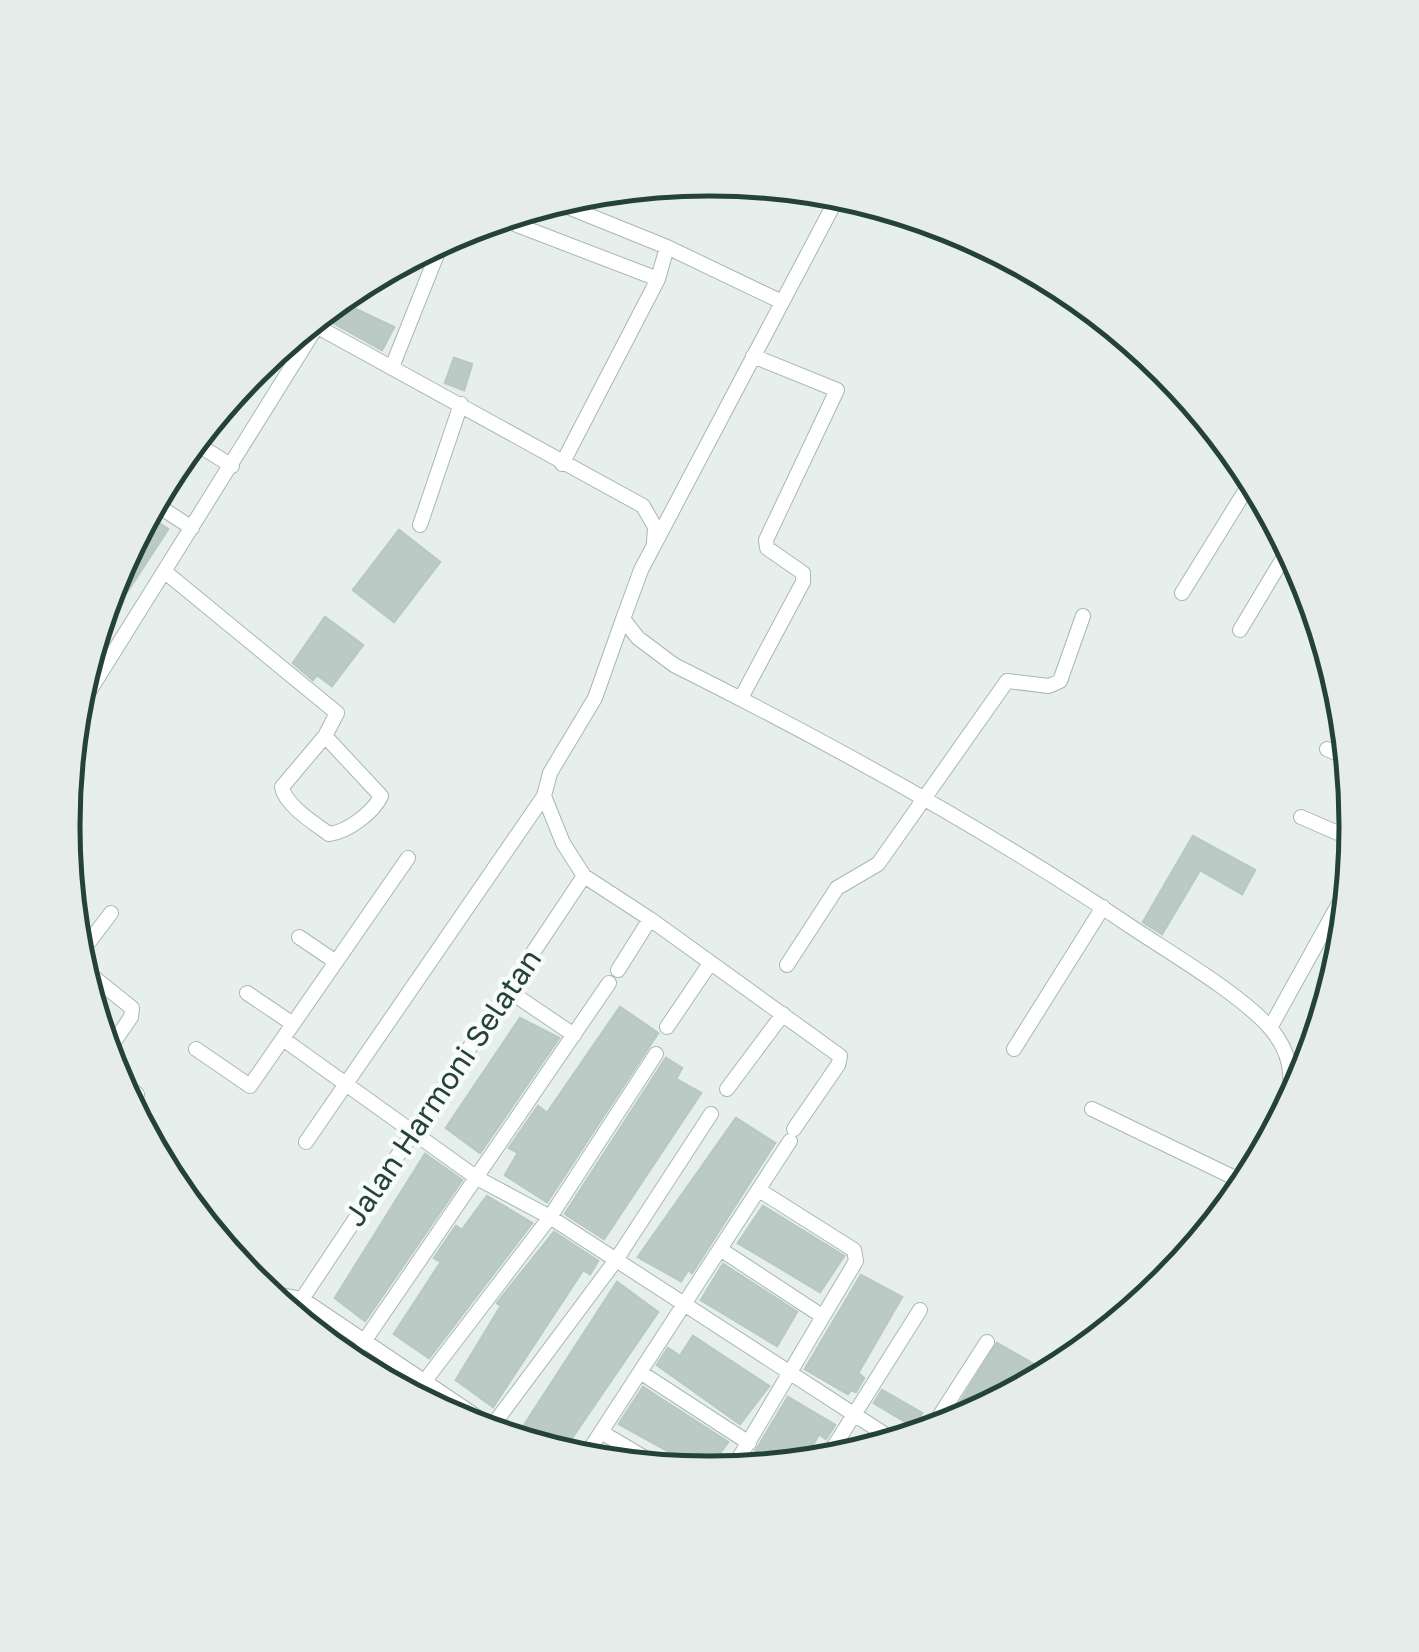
<svg xmlns="http://www.w3.org/2000/svg" width="1419" height="1652" font-family="'Golos Text',sans-serif">
  <style>
    .building { fill: #bbcac4; stroke: #b8c9c2; stroke-width: 2.5 }
    .lines { fill: none; stroke-linecap: round; stroke-linejoin: round }
    .minor-casing { stroke: #a8b8b2; stroke-width: 16 }
    .minor { stroke: #fff; stroke-width: 14 }
    .labels { text-anchor: middle; stroke-width: 9; stroke-linejoin: round; paint-order: stroke }
    .street-label { font-size: 30px; fill: #24423a; stroke: #f7fbf9 }
    .rim { fill: none; stroke: #24423a; stroke-width: 5 }
  </style>
  <rect width="100%" height="100%" fill="#e6efeb"/>
  <path class="building" d="M347,305l47,22 -12,23 -52,-29z
    M454,358l18,6 -8,26 -19,-7z
    M153,519l15,10 -67,103 11,-54z
    M399,530l41,32 -46,60 -41,-32z
    M325,617l38,28 -31,41 -15,-11 -4,5 -20,-17z
    M1193,836l62,34 -13,24 -42,-24 -38,64 -19,-12z
    M620,1007l38,26 -111,169 -42,-27 13,-22 -9,-5 29,-42 9,7z
    M520,1018l39,20 -79,115 -34,-25z
    M666,1058l16,10 -6,11 25,14 -97,146 -39,-25z
    M736,1118l39,25 -83,130 -4,-3 -7,11 -43,-24z
    M425,1154l37,26 -97,141 -30,-23z
    M487,1196l45,27 -103,135 -35,-24 47,-72 -7,-4 22,-32 6,4z
    M763,1206l81,50 -24,36 -82,-49z
    M554,1232l44,29 -8,13 -7,-4 -90,137 -37,-27 45,-74 -4,-3z
    M723,1264l74,48 -20,34 -76,-46z
    M861,1275l41,22 -44,76 6,5 -8,14 -5,-2 -3,4 -43,-25z
    M617,1282l41,30 -91,133 -25,-5 -19,-13z
    M693,1336l76,50 -29,38 -83,-59 11,-17 12,8z
    M997,1343l40,23 -5,8 -75,50 -12,2z
    M643,1387l85,55 -22,30 -87,-48z
    M882,1390l40,23 -8,14 -40,-24z
    M788,1397l47,28 -9,14 -7,-5 -11,19 -61,12z"/>
  <g class="lines">
    <defs>
      <path id="minor" d="M834,204l-193,366 -18,49 15,19 36,27c160,80 314,165 462,265 38,25 107,66 135,99 19,23 21,42 19,71
        M568,207l99,40 115,55
        M517,225l141,54
        M316,326l327,180 12,21 -1,16
        M392,367l50,-125
        M200,446l32,20
        M562,464l96,-185 9,-32
        M160,507l32,21
        M420,525l41,-121
        M1282,562l24,15
        M164,571l173,142 -12,23 -43,51c3,18 32,36 47,47 18,-2 44,-21 52,-38l-56,-60
        M1182,593l65,-105
        M1240,630l48,-80
        M90,690l227,-364
        M741,698l62,-116v-9l-36,-25 -1,-8 71,-150 -84,-34
        M1327,749l16,7
        M544,796l19,47 21,33 66,43 190,137 -2,9 -44,64
        M1301,817l53,23
        M299,937l37,25
        M86,946l25,-33
        M787,965l50,-77 41,-24 129,-183 42,5 11,-5 23,-65
        M618,970l32,-51
        M92,976l40,32 -1,9 -24,35
        M509,991l65,44
        M247,993l46,31
        M667,1027l42,-62
        M1270,1028l72,-130
        M283,1039l194,139 73,39 339,220
        M196,1049l54,37 158,-228
        M1014,1049l89,-142
        M1291,1062l18,3
        M111,1072l26,22
        M727,1089l56,-75
        M1092,1109l145,70
        M306,1142l238,-346 6,-23 45,-75 28,-79
        M720,1249l102,67
        M247,1276l24,17 31,6 190,128
        M302,1299l282,-423
        M363,1343l246,-360
        M640,1372l109,71
        M424,1382l126,-165 106,-163
        M490,1429l126,-169 95,-146
        M931,1429l56,-87
        M601,1432l49,29
        M833,1448l87,-138
        M590,1449l200,-308
        M733,1468l123,-207 -2,-11 -95,-60"/>
    </defs>
    <use href="#minor" class="minor-casing"/>
    <use href="#minor" class="minor"/>
  </g>
  <g class="labels">
    <g class="street-label">
      <text transform="translate(443 1088) rotate(-56)" y="10">Jalan Harmoni Selatan</text>
    </g>
  </g>
  <path d="M0 0H1419V1652H0ZM709 196H710A629 629 0 0 1 1339 825V827A629 629 0 0 1 710 1456H709A629 629 0 0 1 80 827V825A629 629 0 0 1 709 196Z" fill="#e6ecea" fill-rule="evenodd"/>
  <path class="rim" d="M709 196H710A629 629 0 0 1 1339 825V827A629 629 0 0 1 710 1456H709A629 629 0 0 1 80 827V825A629 629 0 0 1 709 196Z"/>
</svg>
